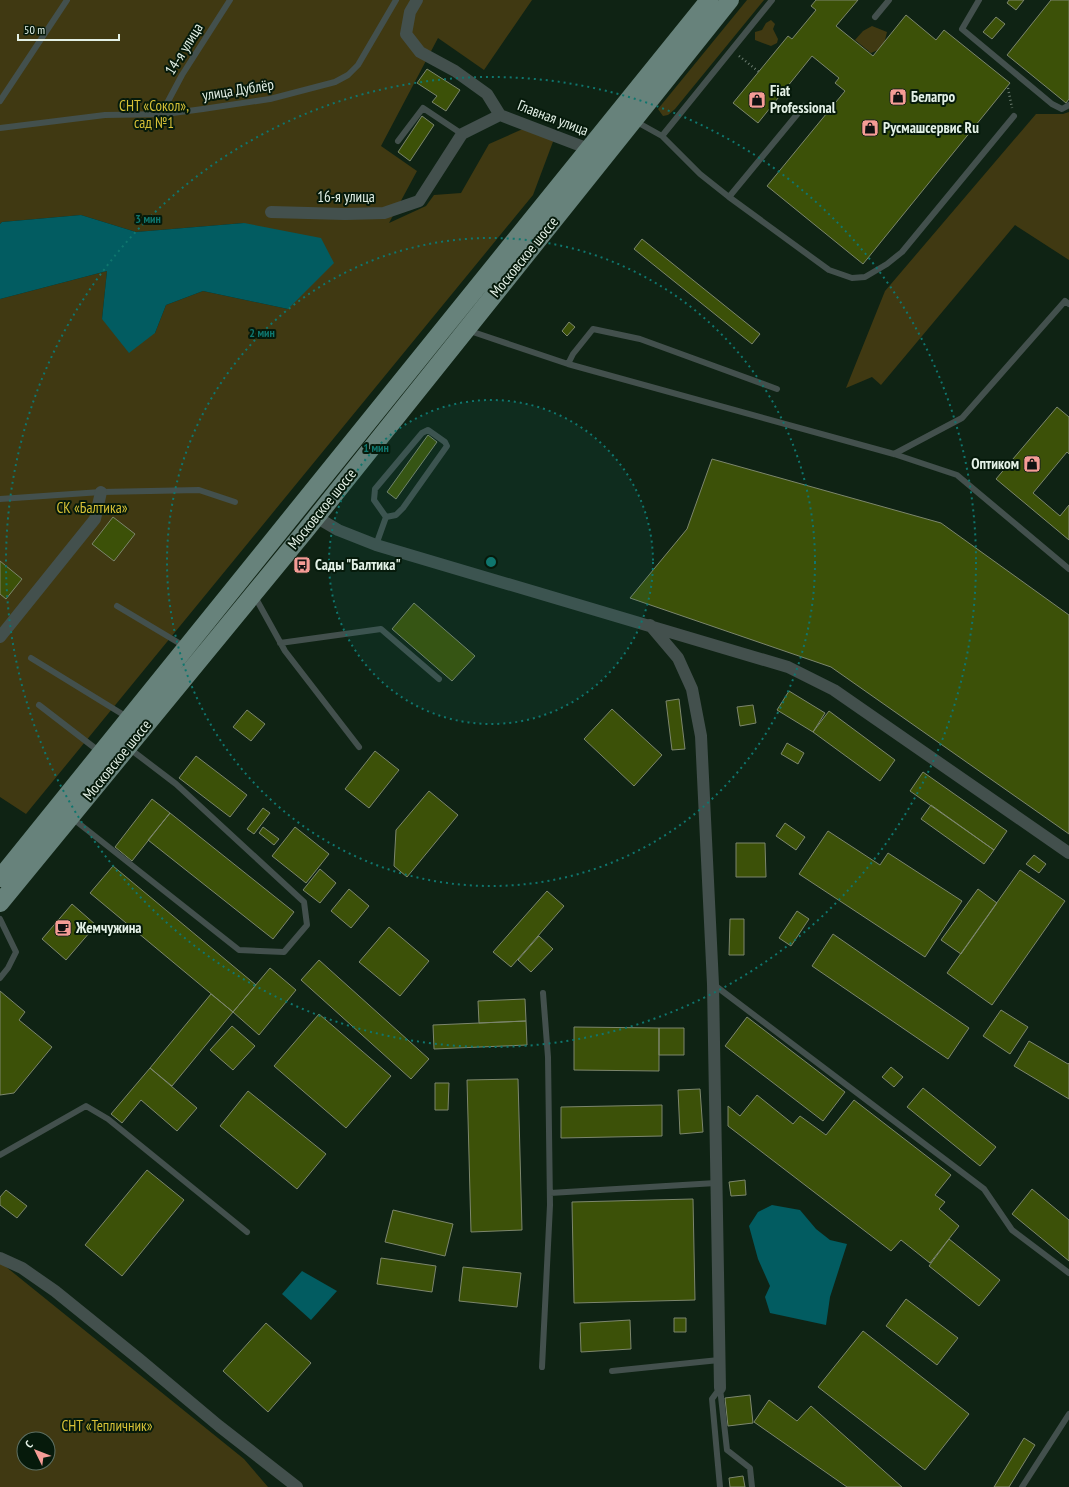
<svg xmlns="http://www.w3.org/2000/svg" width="1069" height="1487" font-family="'PT Sans Narrow',sans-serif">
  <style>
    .green { fill: #403912; fill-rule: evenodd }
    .water { fill: #025c61 }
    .building { fill: #3c5108; stroke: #7c866d }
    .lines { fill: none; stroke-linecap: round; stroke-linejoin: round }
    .path { stroke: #6c7d70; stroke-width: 2.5; stroke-dasharray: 1 3; stroke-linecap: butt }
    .service { stroke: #43504d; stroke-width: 6 }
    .minor { stroke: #43504d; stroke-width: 12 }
    .primary { stroke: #67827b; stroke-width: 18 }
    .ring { fill: none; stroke: #0f766e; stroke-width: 2; stroke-dasharray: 2 4 }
    .labels { text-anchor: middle; stroke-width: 4; stroke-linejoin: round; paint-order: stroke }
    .street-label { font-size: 15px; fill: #e3f0e6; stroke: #061a0b }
    .poi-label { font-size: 15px; font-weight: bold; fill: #e3f0e6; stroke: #061a0b; text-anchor: start }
    .park-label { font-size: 15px; fill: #d6c036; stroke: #061a0b }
    .centre { fill: #0f766e; stroke: #061a0b; stroke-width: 2 }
    .ring-label { font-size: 12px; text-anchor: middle; font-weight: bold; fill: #0f766e; stroke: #061a0b; stroke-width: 4; stroke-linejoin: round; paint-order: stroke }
  </style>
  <rect width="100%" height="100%" fill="#0f2314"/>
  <path class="green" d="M0,0h532l-48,70 -46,-32 -57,108 36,25 -28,52 37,-17 8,-11 27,-2 28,-49 36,-16 29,11 -21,56 -507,619 -26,-17v-498l107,-28 -5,48 53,14 11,-28 37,-14 85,18 -44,-86 -108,9 -55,-17 -79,7 -2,2z
    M747,0h17l-89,109 -7,6 -5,1 -5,-7z
    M771,20l4,4 -2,5 5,10 -1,4 -6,3 -16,-6v-8l7,-2 4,-7z
    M872,26l15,6 -4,16 -12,5 -16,-13 8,-9z
    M1069,112v148l-54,-35 -134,160 -9,-8 -26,11 39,-97 151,-177h27z
    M0,1262l244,197 24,28h-268zM24,1439h24v24h-24z"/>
  <path class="water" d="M81,215l55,17 108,-9 77,15 13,25 -46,46 -85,-18 -37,14 -11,28 -26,20 -27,-34 5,-48 -107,28v-75l2,-2z
    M772,1205l28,5 16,19 14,11 17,4 -17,53 -4,28 -56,-12 -5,-16 5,-11 -12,-27 -9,-33 9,-14z
    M302,1271l35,20 -26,29 -29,-26z"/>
  <path class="building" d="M816,0h42l-22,26 37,30 33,-41 30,25 8,-10 66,53 -147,181 -96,-78 78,-95 -10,-8 4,-5 -27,-22 -54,67 -25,-20 55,-67 4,3 24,-29 -5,-4z
    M1009,0h15l-8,10 -9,-7z
    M1051,0h18v99l-3,4 -59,-48z
    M996,17l9,7 -13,15 -9,-7z
    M427,69l33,21 -14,21 -14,-9 5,-6 -20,-13z
    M422,116l12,9 -24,36 -12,-9z
    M642,239l118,95 -8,10 -118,-95z
    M569,322l6,5 -8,9 -5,-5z
    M1057,407l12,10v37l-2,-2 -34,41 27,23 9,-11v35l-73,-61z
    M428,435l9,7 -41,57 -9,-7z
    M712,459l229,64 128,92v219l-238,-167 -201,-69 57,-69z
    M113,517l22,17 -21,27 -22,-17z
    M0,561l22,18 -16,20 -6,-5z
    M414,603l61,53 -23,25 -60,-52z
    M789,691l36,22 -12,19 -36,-22z
    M679,699l6,50 -13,1 -6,-49z
    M753,705l3,18 -16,3 -3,-19z
    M612,709l50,46 -28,31 -50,-47z
    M247,710l18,14 -14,17 -18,-14z
    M829,711l66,49 -15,21 -67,-49z
    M787,743l17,10 -6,11 -17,-10z
    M375,751l24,19 -30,38 -24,-19z
    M196,756l51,39 -17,22 -51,-39z
    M923,772l84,59 -13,19 -84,-59z
    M429,791l29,24 -51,62 -13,-11 2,-36z
    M152,799l18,14 -38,48 -17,-14z
    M931,805l63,45 -10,14 -63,-45z
    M263,808l7,5 -16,21 -7,-5z
    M170,813l124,99 -21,27 -125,-99z
    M785,823l20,14 -9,13 -20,-14z
    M263,827l16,12 -5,6 -15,-12z
    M295,827l34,27 -23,29 -34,-27z
    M828,831l52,34 8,-12 74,48 -37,56 -126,-83z
    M736,843h29l1,34h-30z
    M1034,855l12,9 -7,9 -13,-9z
    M113,866l143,119 -23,27 -143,-119z
    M320,869l16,14 -16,20 -17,-13z
    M1020,870l45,31 -73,104 -45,-32z
    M349,889l20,17 -18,22 -20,-17z
    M978,889l19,14 -36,51 -20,-14z
    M547,891l17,15 -53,61 -18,-15z
    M72,904l24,21 -30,35 -24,-21z
    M797,911l12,8 -18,27 -12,-8z
    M730,919h14v36h-15z
    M389,927l40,34 -29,35 -41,-34z
    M833,934l136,94 -21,31 -136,-93z
    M539,936l14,13 -22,23 -13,-12z
    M319,960l110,99 -18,20 -110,-99z
    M270,968l26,22 -37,45 -26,-23z
    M0,991l25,21 -6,8 33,27 -38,46 -14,2z
    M211,994l22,18 -61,74 -22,-18z
    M525,999l1,22 -47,2 -1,-22z
    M1001,1010l27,17 -18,27 -27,-18z
    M319,1014l72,62 -45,52 -72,-62z
    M747,1017l98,75 -22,29 -98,-75z
    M526,1021l1,24 -93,4 -1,-24z
    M232,1026l23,20 -22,24 -23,-20z
    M574,1027l85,1v43l-85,-1z
    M659,1028h25v27h-25z
    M1029,1041l39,23 1,-1v36l-55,-33z
    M891,1067l12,10 -9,10 -12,-10z
    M150,1068l47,40 -20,23 -36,-31 -19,23 -11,-9z
    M518,1079l4,151 -51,2 -4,-152z
    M435,1083h14l-1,27h-13z
    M923,1088l73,59 -16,19 -73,-59z
    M700,1089l3,43 -23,2 -2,-44z
    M248,1091l78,63 -29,35 -77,-63z
    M757,1095l36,29 7,-8 26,19 28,-35 97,75 -16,20 10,7 -6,7 20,17 -29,37 -29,-23 -10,11 -163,-125v-20l12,10z
    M662,1105v31l-101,2v-31z
    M147,1170l37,30 -62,76 -37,-31z
    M745,1180l1,15 -15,1 -2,-14z
    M1032,1189l37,31v41l-57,-47z
    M6,1190l21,16 -10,12 -17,-13v-8z
    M693,1199l2,101 -121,3 -2,-101z
    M393,1210l60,14 -8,32 -60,-14z
    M949,1239l51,41 -21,26 -50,-40z
    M381,1258l55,8 -4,26 -55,-8z
    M463,1267l58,6 -4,34 -58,-6z
    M906,1299l52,39 -21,27 -51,-39z
    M674,1318h12v14h-12z
    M630,1320l1,29 -50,3 -1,-29z
    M266,1323l45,40 -43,49 -45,-41z
    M863,1331l106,83 -44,56 -107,-83z
    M750,1395l3,28 -25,3 -3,-28z
    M769,1400l28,21 14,-15 91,81h-55l-93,-65z
    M1024,1438l11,7 -26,42h-15z
    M743,1476l2,11h-15l-1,-9z"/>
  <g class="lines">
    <path class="path" d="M739,56l20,16
      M1008,88l4,20"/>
    <path class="service" d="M979,0l-17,29 90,75 10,5 7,-4
      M875,17l14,-17
      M0,101l67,-101
      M165,114l1,-9 16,-30 48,-75
      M635,121l27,15 110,-136
      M0,128l105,-13 60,-1 38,-5 67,-10 65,-17 13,-7 10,-10 38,-65
      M662,136l38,38 29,23 75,-91
      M398,141l25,-33 39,26
      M729,197l100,73 23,8 13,-1 22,-13 15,-12 112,-136
      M467,330l101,34 326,90 63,21 112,94
      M568,364l5,-10 20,-25 47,10 137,50
      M428,430l17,12 2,4 -44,62 -7,7 -10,2 -12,-17 1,-11 47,-56z
      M894,454l68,-36 103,-117 4,3
      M0,499l101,-7 98,-2 36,12
      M376,545l10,-28
      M254,595l31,56 74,96
      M117,606l67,40
      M280,643l101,-14 58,50
      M31,658l96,59
      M39,705l61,47
      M72,818l167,132 45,2 23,-27 -3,-23 -128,-118 -46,-35
      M0,919l16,33 -8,16 -8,10
      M713,984l271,205 28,41 57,43
      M0,1155l86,-49 22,13 139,113
      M550,1193l166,-10
      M542,1367l8,-162 -2,-148 -5,-64
      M612,1371l107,-11
      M720,1388l7,62 23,18 2,19
      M720,1388l-8,11 8,88
      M1022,1487l47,-73"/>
    <path class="minor" d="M417,0l-7,12 -4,22 14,18 35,19 32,23 13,21 89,34
      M271,212l74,2 39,-1 35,-12 43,-67 38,-19
      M316,517l22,13 38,15 412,122 46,23 235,163
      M650,625l28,33 14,31 9,47 12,248 7,404
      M0,637l95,-118 6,-27
      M0,1258l22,10 33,23 84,68 80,67 78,61"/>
    <path class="primary" d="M0,878l709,-878
      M0,903l306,-373 424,-530"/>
  </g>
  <circle cx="491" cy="562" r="162" fill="#0f766e" fill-opacity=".12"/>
  <g class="ring">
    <circle cx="491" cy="562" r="162"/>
    <circle cx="491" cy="562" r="324"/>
    <circle cx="491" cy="562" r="485"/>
  </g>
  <defs>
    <symbol id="shop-square" viewBox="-11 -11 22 22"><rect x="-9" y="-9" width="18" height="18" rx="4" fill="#f59c96" stroke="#061a0b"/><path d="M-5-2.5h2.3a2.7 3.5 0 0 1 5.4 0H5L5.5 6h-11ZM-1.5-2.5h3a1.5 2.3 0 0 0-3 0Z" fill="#111"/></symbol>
    <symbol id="bus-square" viewBox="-11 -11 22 22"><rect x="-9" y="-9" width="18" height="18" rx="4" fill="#f59c96" stroke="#061a0b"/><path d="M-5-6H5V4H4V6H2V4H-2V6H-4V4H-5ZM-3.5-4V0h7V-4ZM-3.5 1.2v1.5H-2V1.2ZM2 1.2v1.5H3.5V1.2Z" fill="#111"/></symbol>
    <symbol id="cafe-square" viewBox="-11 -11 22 22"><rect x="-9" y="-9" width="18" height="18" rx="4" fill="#f59c96" stroke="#061a0b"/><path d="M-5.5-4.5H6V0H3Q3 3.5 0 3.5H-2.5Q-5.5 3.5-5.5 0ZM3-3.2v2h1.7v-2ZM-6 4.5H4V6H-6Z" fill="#111"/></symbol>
  </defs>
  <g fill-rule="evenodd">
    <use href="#shop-square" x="888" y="87" width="20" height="20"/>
    <use href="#shop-square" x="747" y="90" width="20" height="20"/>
    <use href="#shop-square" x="860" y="118" width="20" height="20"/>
    <use href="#shop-square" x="1022" y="454" width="20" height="20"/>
    <use href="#bus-square" x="292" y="555" width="20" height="20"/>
    <use href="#cafe-square" x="53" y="918" width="20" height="20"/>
  </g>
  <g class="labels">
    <g class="street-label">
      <text transform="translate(184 49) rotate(-58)" y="5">14-я улица</text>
      <text transform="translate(238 90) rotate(-9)" y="5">улица Дублёр</text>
      <text transform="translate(553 118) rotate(21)" y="5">Главная улица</text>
      <text x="346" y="202">16-я улица</text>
      <text transform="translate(524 257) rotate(-51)" y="5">Московское шоссе</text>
      <text transform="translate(322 509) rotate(-51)" y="5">Московское шоссе</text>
      <text transform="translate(117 760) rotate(-51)" y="5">Московское шоссе</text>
    </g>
    <g class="poi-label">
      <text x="770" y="96">Fiat<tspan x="770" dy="17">Professional</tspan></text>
      <text x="911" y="102">Белагро</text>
      <text x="883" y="133">Русмашсервис Ru</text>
      <text x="1019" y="469" text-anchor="end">Оптиком</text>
      <text x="315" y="570">Сады "Балтика"</text>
      <text x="76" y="933">Жемчужина</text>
    </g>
    <g class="park-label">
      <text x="154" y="111">СНТ «Сокол»,<tspan x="154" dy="17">сад №1</tspan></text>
      <text x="92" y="513">СК «Балтика»</text>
      <text x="107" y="1431">СНТ «Тепличник»</text>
    </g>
  </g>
  <circle cx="491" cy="562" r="6" class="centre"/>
  <g class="ring-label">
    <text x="148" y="223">3 мин</text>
    <text x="262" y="337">2 мин</text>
    <text x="376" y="452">1 мин</text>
  </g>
  <g transform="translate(36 1451) rotate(313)"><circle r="19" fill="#061a0b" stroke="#5e7063"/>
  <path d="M0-3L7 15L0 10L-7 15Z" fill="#f59c96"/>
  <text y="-6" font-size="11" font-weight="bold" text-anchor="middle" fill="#e3f0e6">С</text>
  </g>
  <path d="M18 34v6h101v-6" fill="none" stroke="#e3f0e6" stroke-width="2"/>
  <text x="24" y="34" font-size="12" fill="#e3f0e6" stroke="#061a0b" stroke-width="3" paint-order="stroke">50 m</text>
</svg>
